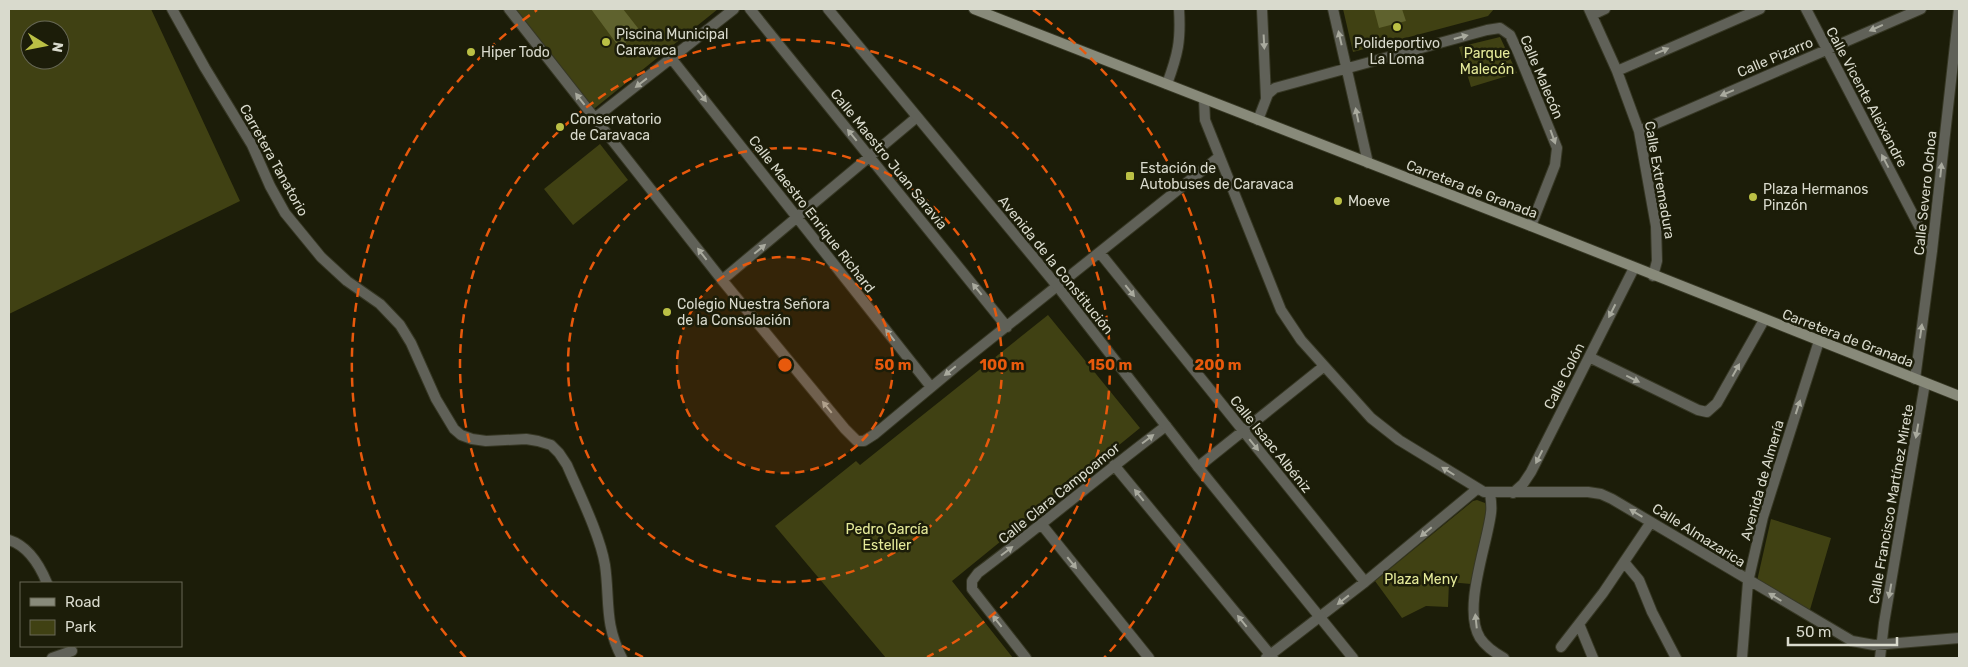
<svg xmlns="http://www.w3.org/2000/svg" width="1968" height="667" font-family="Rubik,sans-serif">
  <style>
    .green { fill: #404113; fill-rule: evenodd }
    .water { fill: #5f622e }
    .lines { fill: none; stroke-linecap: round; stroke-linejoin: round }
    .minor-casing { stroke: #363724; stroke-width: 12 }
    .tertiary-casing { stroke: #363724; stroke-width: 12 }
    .secondary-casing { stroke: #363724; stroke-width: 12 }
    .minor { stroke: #606158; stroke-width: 10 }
    .tertiary { stroke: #606158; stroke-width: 10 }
    .secondary { stroke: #888a7a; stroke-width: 10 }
    .oneway { fill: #a9aa9e }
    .ring { fill: none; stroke: #e8590c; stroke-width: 2.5; stroke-dasharray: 9 6 }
    .poi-dot { fill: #bbc045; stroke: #1c1d09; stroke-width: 2 }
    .labels { text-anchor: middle; stroke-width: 5; stroke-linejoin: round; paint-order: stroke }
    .poi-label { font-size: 14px; fill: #d9dacd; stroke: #1c1d09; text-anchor: start }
    .park-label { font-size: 14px; fill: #e6eb9a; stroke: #1c1d09 }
    .street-label { font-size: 14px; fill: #d9dacd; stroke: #1c1d09 }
    .centre { fill: #e8590c; stroke: #1c1d09; stroke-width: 2.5 }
    .ring-label { font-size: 15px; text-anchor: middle; font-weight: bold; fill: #e8590c; stroke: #1c1d09; stroke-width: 5; stroke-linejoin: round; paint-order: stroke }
  </style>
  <rect width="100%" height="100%" fill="#1c1d09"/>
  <path class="green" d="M9,9h142l89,192 -231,113zM30,30h30v30h-30z
    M509,9h209l-128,103z
    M1343,9h151l-6,7 -135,36z
    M1500,37l17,36 -46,14 -12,-40z
    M600,144l28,36 -55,45 -29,-36z
    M1048,315l92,113 -188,153 61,77h-127l-111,-132 81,-65 4,4z
    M1477,500l8,3 3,8 -17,73 -22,-2 -1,25 -22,-1 -24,12 -27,-37 98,-80z
    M1771,519l60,19 -22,75 -52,-32z"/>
  <path class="water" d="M591,9h32l18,23 -22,15z
    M1374,9h28l4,12 -27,7z"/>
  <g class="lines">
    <defs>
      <path id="minor" d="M172,9l33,59 47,77 18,41 15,27 36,44 26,24 33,23 20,21 11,18 25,56 18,30 7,6 11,4 14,2 40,-2 12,2 13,4 8,8 8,12c12,28 33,70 38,100 5,35 -1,59 17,93
        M509,9l213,271 123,149 12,12h7l11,-7 83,-69 261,-208
        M750,9l257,318
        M1262,9l4,89
        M1333,9l35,154
        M1589,9l28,62 22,60 17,95 1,35 -4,15
        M1806,9l126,242
        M1592,15l13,-6
        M671,58l260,329
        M1617,71l143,-62
        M1167,84c11,-30 14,-43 12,-75
        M1204,99l1,21 76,190 20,30 70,78 28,22 85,52h104l13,2 11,5 240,142 22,4 85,-7
        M595,118l139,-109
        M1258,120l10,-26 7,-6 212,-58 13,-2 10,7 8,17 39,96 -2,17 -24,61
        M1639,131l282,-122
        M1100,253l265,329
        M722,280l195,-163
        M1589,357l109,53 9,2 10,-9 47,-83
        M1915,379l17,-128 27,-242
        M1114,465l159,193
        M1198,467l125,-100
        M1490,493c1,7 2,13 1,20 -4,33 -29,96 -11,125 6,9 15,15 24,20
        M1513,493l10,-9 8,-12 103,-204
        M1042,525l107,133
        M9,540c19,6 31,26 38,43
        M1624,562l15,18 13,32 24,46
        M1579,624l14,34
        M1561,647l42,-54 48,-71
        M52,658l20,-7
        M1026,658l-54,-69v-8l6,-8c64,-48 124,-99 188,-147
        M1266,658l99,-76 112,-93
        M1742,658l6,-76 15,-65 56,-176
        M1880,658l4,-35 41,-240"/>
      <path id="tertiary" d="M828,9l230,278 140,180 155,191"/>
      <path id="secondary" d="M974,9l557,217 428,170"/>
    </defs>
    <use href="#minor" class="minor-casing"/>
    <use href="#tertiary" class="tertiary-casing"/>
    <use href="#secondary" class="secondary-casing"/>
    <use href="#minor" class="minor"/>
    <use href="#tertiary" class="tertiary"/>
    <use href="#secondary" class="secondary"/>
  </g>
  <defs><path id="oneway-solid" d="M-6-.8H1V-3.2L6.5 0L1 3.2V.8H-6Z" transform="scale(1.25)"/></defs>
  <g class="oneway">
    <use href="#oneway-solid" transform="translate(1876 28) rotate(156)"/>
    <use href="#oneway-solid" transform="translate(1461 37) rotate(-15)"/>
    <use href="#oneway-solid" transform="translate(1340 38) rotate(-103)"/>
    <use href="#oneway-solid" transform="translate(1264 42) rotate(87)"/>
    <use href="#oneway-solid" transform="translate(1662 51) rotate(-23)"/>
    <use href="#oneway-solid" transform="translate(641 83) rotate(142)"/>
    <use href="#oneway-solid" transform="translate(1727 93) rotate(157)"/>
    <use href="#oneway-solid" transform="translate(702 96) rotate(52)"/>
    <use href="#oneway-solid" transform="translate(580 99) rotate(-128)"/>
    <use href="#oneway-solid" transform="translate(1357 115) rotate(-102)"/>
    <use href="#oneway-solid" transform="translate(852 135) rotate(-129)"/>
    <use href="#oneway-solid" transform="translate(1553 137) rotate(70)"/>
    <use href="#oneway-solid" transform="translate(1885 161) rotate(-118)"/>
    <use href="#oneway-solid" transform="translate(1941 170) rotate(-84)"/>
    <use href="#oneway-solid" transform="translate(760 249) rotate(-40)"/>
    <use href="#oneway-solid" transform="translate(702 254) rotate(-128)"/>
    <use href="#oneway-solid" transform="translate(977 289) rotate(-129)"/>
    <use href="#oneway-solid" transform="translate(1130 291) rotate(51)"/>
    <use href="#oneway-solid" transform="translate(1612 311) rotate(117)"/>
    <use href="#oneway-solid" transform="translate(1921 331) rotate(-82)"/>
    <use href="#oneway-solid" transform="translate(890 335) rotate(-128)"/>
    <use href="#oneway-solid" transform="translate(1736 370) rotate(-61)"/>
    <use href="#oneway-solid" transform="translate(950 371) rotate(141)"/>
    <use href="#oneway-solid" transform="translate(1633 379) rotate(26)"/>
    <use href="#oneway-solid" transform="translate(827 407) rotate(-129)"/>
    <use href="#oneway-solid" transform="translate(1798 407) rotate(-72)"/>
    <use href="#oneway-solid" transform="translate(1917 431) rotate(100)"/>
    <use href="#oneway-solid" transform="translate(1148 439) rotate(-37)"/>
    <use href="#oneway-solid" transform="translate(1254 445) rotate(51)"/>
    <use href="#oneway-solid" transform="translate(1539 457) rotate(117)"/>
    <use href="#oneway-solid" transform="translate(1448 471) rotate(-148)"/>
    <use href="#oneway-solid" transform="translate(1139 495) rotate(-129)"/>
    <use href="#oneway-solid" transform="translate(1636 513) rotate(-149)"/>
    <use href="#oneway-solid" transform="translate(1426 532) rotate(140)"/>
    <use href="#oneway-solid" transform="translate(1007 551) rotate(-37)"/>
    <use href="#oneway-solid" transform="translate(1072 563) rotate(51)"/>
    <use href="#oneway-solid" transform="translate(1890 591) rotate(100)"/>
    <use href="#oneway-solid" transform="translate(1775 597) rotate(-149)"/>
    <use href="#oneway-solid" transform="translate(1343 600) rotate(142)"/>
    <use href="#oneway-solid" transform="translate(997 621) rotate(-128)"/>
    <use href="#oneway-solid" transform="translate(1242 621) rotate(-129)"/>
    <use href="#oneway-solid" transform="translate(1476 621) rotate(-96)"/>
  </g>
  <circle cx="785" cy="365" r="108" fill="#e8590c" fill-opacity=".12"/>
  <g class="ring">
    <circle cx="785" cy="365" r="108"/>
    <circle cx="785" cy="365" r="217"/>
    <path d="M643 657A325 325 0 1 1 927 657"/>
    <path d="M466 658A433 433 0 0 1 537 10M1033 10A433 433 0 0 1 1104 658"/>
  </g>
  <g class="poi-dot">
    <circle cx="1397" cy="27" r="5"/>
    <circle cx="606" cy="42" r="5"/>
    <circle cx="471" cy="52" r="5"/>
    <circle cx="560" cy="127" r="5"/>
    <rect x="1125" y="171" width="10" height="10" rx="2.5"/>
    <circle cx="1753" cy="197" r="5"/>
    <circle cx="1338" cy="201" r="5"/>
    <circle cx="667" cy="312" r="5"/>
  </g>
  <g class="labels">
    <g class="poi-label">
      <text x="616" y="39">Piscina Municipal<tspan x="616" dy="16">Caravaca</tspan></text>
      <text x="1397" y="48" text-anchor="middle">Polideportivo<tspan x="1397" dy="16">La Loma</tspan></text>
      <text x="481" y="57">Hiper Todo</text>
      <text x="570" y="124">Conservatorio<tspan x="570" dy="16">de Caravaca</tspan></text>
      <text x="1140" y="173">Estación de<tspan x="1140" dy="16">Autobuses de Caravaca</tspan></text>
      <text x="1763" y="194">Plaza Hermanos<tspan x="1763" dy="16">Pinzón</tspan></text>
      <text x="1348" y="206">Moeve</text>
      <text x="677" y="309">Colegio Nuestra Señora<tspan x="677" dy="16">de la Consolación</tspan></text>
    </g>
    <g class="park-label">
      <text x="1487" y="58">Parque<tspan x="1487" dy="16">Malecón</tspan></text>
      <text x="887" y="534">Pedro García<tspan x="887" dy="16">Esteller</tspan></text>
      <text x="1421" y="584">Plaza Meny</text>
    </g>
    <g class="street-label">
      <text transform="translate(1775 57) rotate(-23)" y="5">Calle Pizarro</text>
      <text transform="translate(1542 77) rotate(67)" y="5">Calle Malecón</text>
      <text transform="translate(1867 97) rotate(62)" y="5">Calle Vicente Aleixandre</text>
      <text transform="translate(889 159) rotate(51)" y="5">Calle Maestro Juan Saravia</text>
      <text transform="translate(274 160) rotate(61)" y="5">Carretera Tanatorio</text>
      <text transform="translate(1660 180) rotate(80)" y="5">Calle Extremadura</text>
      <text transform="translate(1472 189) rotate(21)" y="5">Carretera de Granada</text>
      <text transform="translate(1925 193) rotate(-84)" y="5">Calle Severo Ochoa</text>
      <text transform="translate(812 214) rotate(52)" y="5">Calle Maestro Enrique Richard</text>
      <text transform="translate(1056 265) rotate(51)" y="5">Avenida de la Constitución</text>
      <text transform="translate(1848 338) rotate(21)" y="5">Carretera de Granada</text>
      <text transform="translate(1564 376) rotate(-63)" y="5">Calle Colón</text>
      <text transform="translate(1271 444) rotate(51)" y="5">Calle Isaac Albéniz</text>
      <text transform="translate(1762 480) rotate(-74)" y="5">Avenida de Almería</text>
      <text transform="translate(1059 493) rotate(-39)" y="5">Calle Clara Campoamor</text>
      <text transform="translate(1891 504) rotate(-80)" y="5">Calle Francisco Martínez Mirete</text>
      <text transform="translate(1699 535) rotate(32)" y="5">Calle Almazarica</text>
    </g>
  </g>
  <circle cx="785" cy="365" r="8" class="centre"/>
  <g class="ring-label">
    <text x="893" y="370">50 m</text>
    <text x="1002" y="370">100 m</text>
    <text x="1110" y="370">150 m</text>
    <text x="1218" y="370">200 m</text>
  </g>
  <rect width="1968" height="667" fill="none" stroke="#d9dacd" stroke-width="20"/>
  <rect x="20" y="582" width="162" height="65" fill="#1c1d09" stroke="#686957"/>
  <rect x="30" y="598" width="25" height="8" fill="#888a7a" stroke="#686957"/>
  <text x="65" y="607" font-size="15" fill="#d9dacd">Road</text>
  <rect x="30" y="620" width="25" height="15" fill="#404113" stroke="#686957"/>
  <text x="65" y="632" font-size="15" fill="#d9dacd">Park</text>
  <g transform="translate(45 45) rotate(100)"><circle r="24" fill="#1c1d09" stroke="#686957"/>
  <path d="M0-4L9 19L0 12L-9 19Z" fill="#bbc045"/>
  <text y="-8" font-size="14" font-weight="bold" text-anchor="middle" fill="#d9dacd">N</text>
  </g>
  <path d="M1788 637v8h109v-8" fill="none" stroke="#d9dacd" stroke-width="2.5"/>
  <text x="1796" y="637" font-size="15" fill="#d9dacd" stroke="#1c1d09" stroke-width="4" paint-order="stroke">50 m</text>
</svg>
